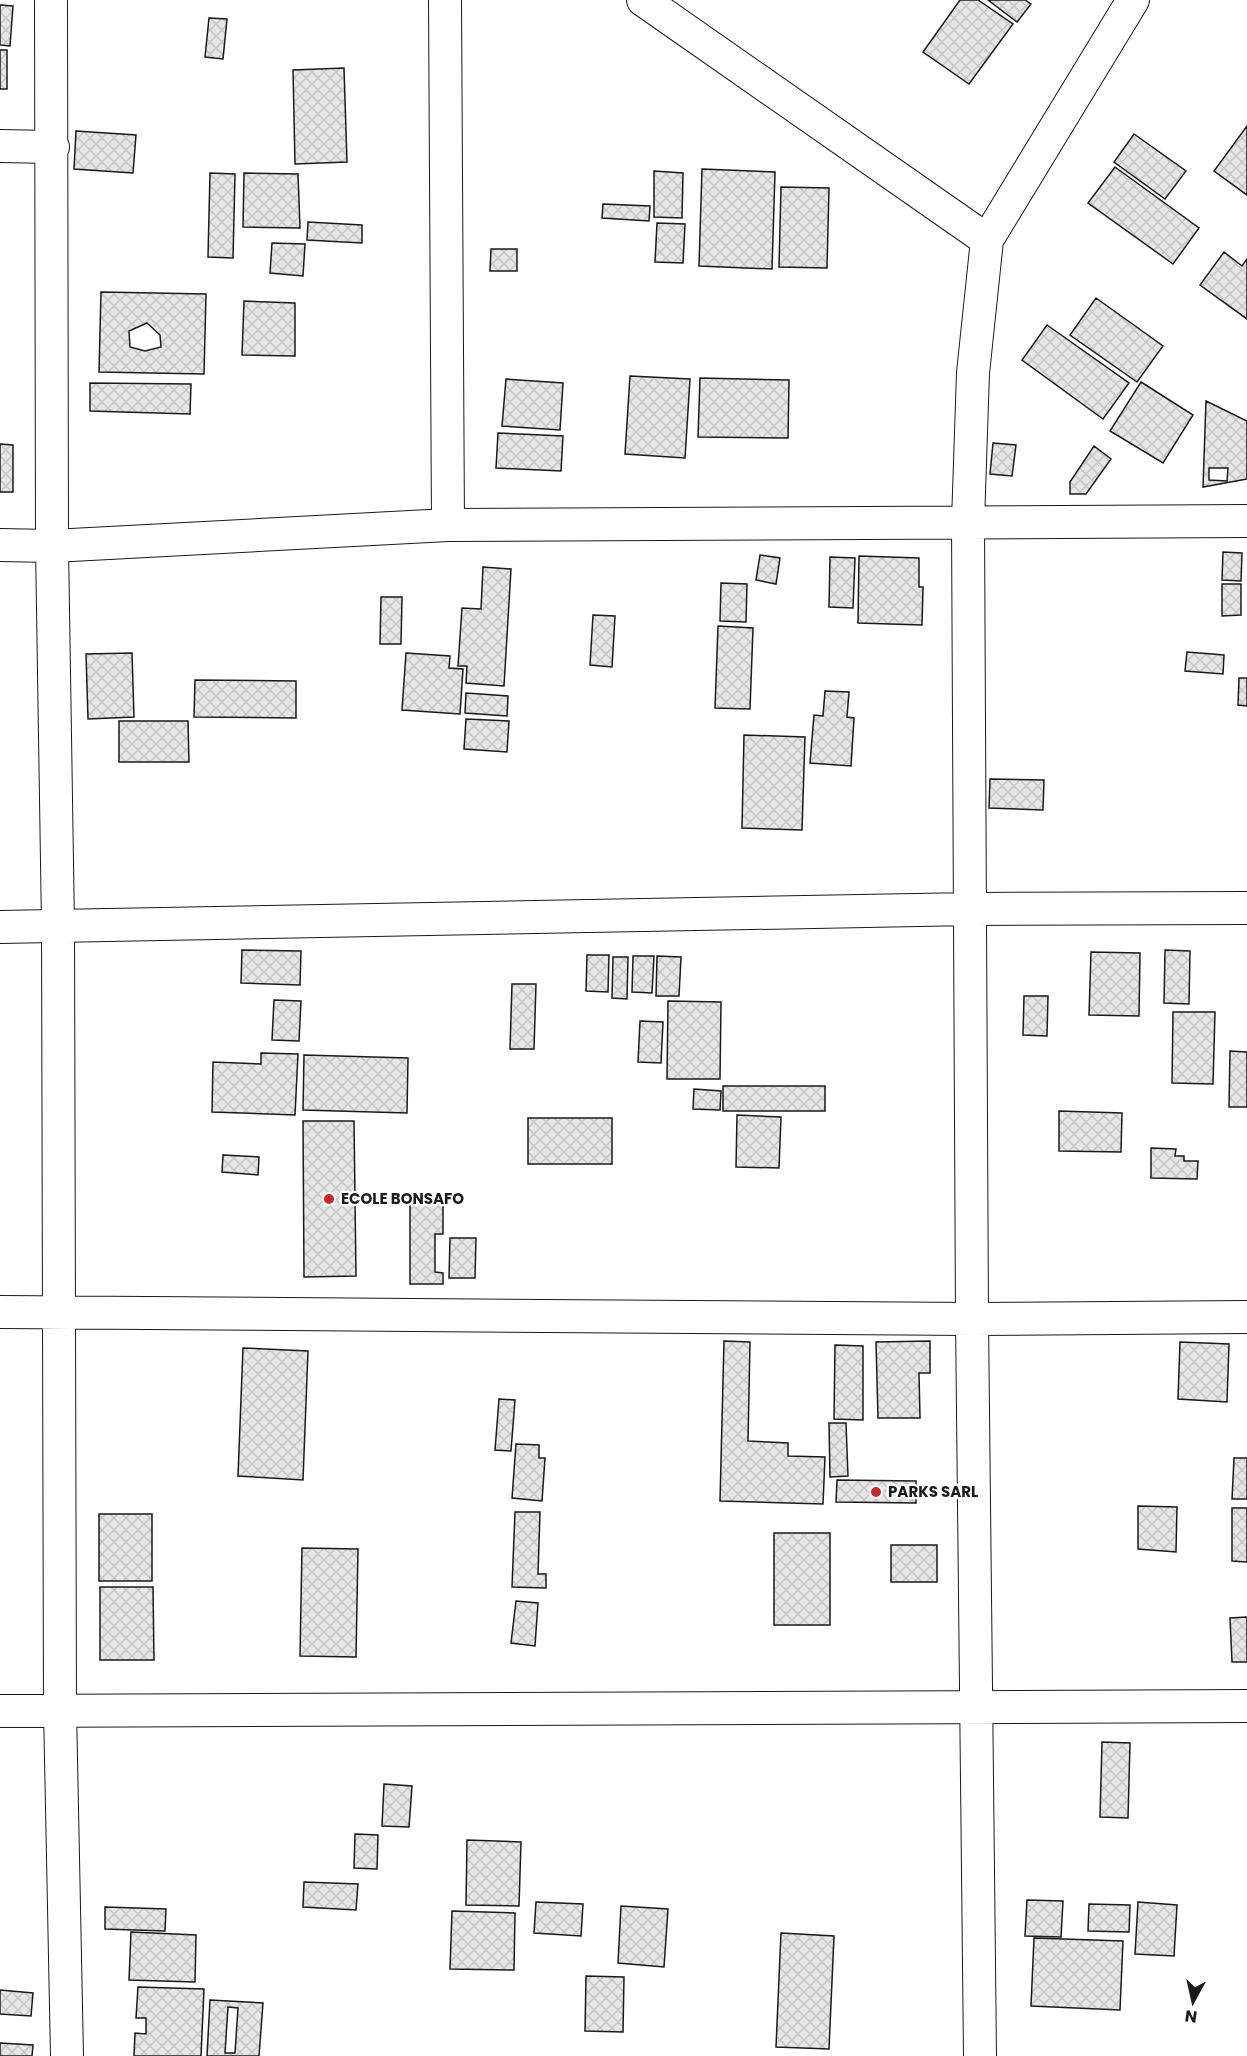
<svg xmlns="http://www.w3.org/2000/svg" width="1247" height="2056" font-family="Poppins,sans-serif">
  <style>
    .building { fill: url(#building-cross-hatch); stroke: #1a1a1a; stroke-width: 1.5; fill-rule: evenodd }
    .lines { fill: none; stroke-linecap: round; stroke-linejoin: round }
    .minor-casing { stroke: #1a1a1a; stroke-width: 34 }
    .minor { stroke: #fff; stroke-width: 32 }
    .poi-dot { fill: #c62828; stroke: #fff; stroke-width: 2 }
    .labels { text-anchor: middle; stroke-width: 4.5; stroke-linejoin: round; paint-order: stroke }
    .poi-label { font-size: 15px; font-weight: bold; fill: #1a1a1a; stroke: #fff; text-anchor: start }
  </style>
  <defs>
    <pattern id="building-cross-hatch" width="8" height="8" patternUnits="userSpaceOnUse" patternTransform="scale(1.5)"><rect width="8" height="8" fill="#e6e6e6"/><path d="M0 0l8 8M0 8l8-8" fill="none" stroke="#c5c5c5"/></pattern>
  </defs>
  <rect width="100%" height="100%" fill="#fff"/>
  <path class="building" d="M960,0h18l35,24 -44,60 -46,-32z
    M988,0h37l6,4 -14,18z
    M0,5l13,1 -3,40 -10,-1z
    M209,18l18,1 -4,40 -18,-2z
    M0,50h7v39h-7z
    M344,68l3,94 -52,2 -2,-94z
    M1247,126v69l-33,-24z
    M76,131l60,4 -3,38 -59,-4z
    M1134,134l52,37 -21,28 -51,-37z
    M1115,167l84,61 -26,36 -85,-61z
    M702,169l73,3 -3,97 -73,-3z
    M654,171l29,2 -1,45 -28,-1z
    M210,173l25,1 -2,84 -25,-1z
    M244,173l54,1 2,54 -57,-1z
    M781,187l48,1 -2,80 -48,-1z
    M603,204l47,2 -1,15 -47,-3z
    M308,222l54,3v18l-55,-3z
    M657,223l28,1 -2,39 -28,-1z
    M272,243l33,1 -2,32 -33,-3z
    M491,249h26v22h-27z
    M1224,252l18,14 5,-7v60l-47,-34z
    M101,292l105,2 -2,80 -105,-2zM147,323l13,12 1,12 -16,4 -15,-4 -1,-16z
    M1096,298l67,48 -26,36 -67,-47z
    M244,301l51,2v53l-53,-1z
    M1047,325l82,58 -26,36 -81,-59z
    M630,376l60,3 -5,79 -60,-4z
    M700,378l89,2 -1,58 -90,-1z
    M506,379l57,4 -3,47 -58,-4z
    M1141,382l52,33 -30,48 -53,-32z
    M90,383l101,1 -1,30 -100,-3z
    M1206,401l41,20v58l-44,8zM1209,468h19l-1,13 -18,-1z
    M498,433l65,3 -2,35 -65,-3z
    M993,443l23,2 -4,31 -22,-2z
    M0,444l13,1v47h-13z
    M1094,446l17,13 -25,35h-16v-12z
    M1223,552l19,1 -1,28 -19,-1z
    M760,555l20,3 -4,26 -20,-4z
    M859,556l60,2v29h4l-1,38 -64,-2z
    M830,557l25,1 -2,50 -24,-1z
    M483,567l28,2 -7,117 -38,-3 1,-17h-9l4,-58 19,1z
    M721,583l26,1 -1,38 -26,-1z
    M1222,584h19v31l-19,1z
    M381,597h21l-1,47h-21z
    M593,615l22,1 -3,51 -22,-2z
    M718,626l35,2 -3,81 -35,-1z
    M1187,652l37,3 -1,19 -38,-3z
    M132,653l2,64 -46,2 -2,-65z
    M406,653l44,3 -1,12 14,1 -3,45 -58,-4z
    M1239,678h8v28l-9,-1z
    M195,680l101,1v37l-102,-1z
    M825,691l24,1 -2,25 7,1 -3,48 -41,-3 4,-48 9,1z
    M466,693l42,3 -1,20 -42,-3z
    M466,719l43,2 -2,31 -43,-3z
    M119,721h69l1,41h-70z
    M744,735l61,2 -3,93 -60,-2z
    M990,779l54,1 -1,30 -54,-2z
    M242,950l59,1 -1,34 -59,-2z
    M1165,950l25,1 -1,53 -25,-1z
    M1091,952l49,1 -1,63 -50,-1z
    M587,955h22l-1,37 -22,-1z
    M633,956h21l-2,37 -20,-1z
    M657,956l24,1 -2,39h-23z
    M613,957h15l-1,42 -15,-1z
    M512,984h24l-2,65h-24z
    M1024,996h24l-1,40 -24,-1z
    M274,1000l27,1 -2,40 -27,-1z
    M668,1001l53,1 -1,77h-53z
    M1173,1012h42l-2,72 -41,-1z
    M640,1021l23,1 -2,41 -23,-1z
    M1230,1051l17,1v55h-18z
    M261,1053l37,1 -3,61 -83,-3 1,-50 48,2z
    M304,1055l104,3 -1,55 -104,-3z
    M723,1086h102v25h-102z
    M694,1089l27,2 -1,19 -27,-1z
    M1059,1111l63,2 -1,39 -62,-1z
    M737,1115l44,2 -2,51 -43,-1z
    M528,1118h84v46h-84z
    M303,1121h51l2,155 -52,1z
    M1151,1148l25,1 -1,7h9v5h14l-1,18 -46,-1z
    M223,1155l36,2 -1,18 -36,-3z
    M410,1203h33v31h-8v38l8,1v11h-33z
    M450,1238h26l-1,40h-26z
    M724,1341l26,1 -2,99 40,2v13l37,1 -2,47 -103,-3z
    M930,1341v32h-11l1,45h-42l-2,-76z
    M1180,1342l49,2 -2,58 -49,-3z
    M835,1345l28,1v74l-29,-1z
    M243,1348l65,3 -5,129 -65,-4z
    M499,1399l16,1 -4,51 -16,-1z
    M829,1423h17l2,53 -18,1z
    M516,1444l23,1v13h6l-3,43 -30,-3z
    M1234,1458h13v41h-15z
    M837,1480l79,1v22l-80,-1z
    M1138,1506l39,1 -1,45 -38,-3z
    M1232,1508h15v54l-15,-1z
    M515,1512h25l-2,62h8v14l-34,-1z
    M99,1514h53v67h-53z
    M774,1533h56v92h-56z
    M891,1545h46v37h-46z
    M302,1548l56,1 -2,108 -56,-1z
    M100,1587h53l1,73h-54z
    M516,1601l22,2 -3,43 -24,-3z
    M1247,1617v45h-15l-2,-44z
    M1102,1742l28,1 -2,75 -28,-1z
    M384,1784l28,2 -3,41 -27,-1z
    M355,1834l23,1 -1,34 -23,-1z
    M467,1840l54,2 -2,64 -53,-1z
    M304,1882l54,2 -2,26 -53,-3z
    M1027,1900l36,1 -2,36 -36,-1z
    M536,1902l47,2 -2,32 -47,-3z
    M1138,1902l39,3 -3,51 -39,-2z
    M1089,1904l41,1 -1,27 -41,-1z
    M621,1906l47,3 -4,58 -46,-4z
    M105,1907l61,2 -1,22 -60,-2z
    M452,1911l63,2 -1,57 -64,-1z
    M131,1932l65,3 -1,47 -66,-2z
    M781,1933l53,3 -5,113 -53,-2z
    M1034,1938l89,3 -3,69 -89,-4z
    M586,1976l38,1 -1,55 -38,-1z
    M138,1987l66,2 -3,67h-67l1,-23 11,1v-16h-10z
    M0,1990l33,3 -2,23 -31,-2z
    M210,2000l53,3 -4,53h-52zM228,2007l10,1 -3,45h-10z
    M0,2043l33,2 -1,11h-32z"/>
  <g class="lines">
    <defs>
      <path id="minor" d="M51,0l1,546 6,379 2,784 7,347
        M445,0l3,525
        M643,0l344,240
        M0,146l53,1
        M0,545l52,1 396,-21 799,-4
        M0,927l971,-18 276,-1
        M0,1312l972,7 275,-2
        M0,1711l1247,-5
        M980,2056l-8,-737 -4,-797 5,-149 14,-133 146,-240"/>
    </defs>
    <use href="#minor" class="minor-casing"/>
    <use href="#minor" class="minor"/>
  </g>
  <g class="poi-dot">
    <circle cx="329" cy="1199" r="6"/>
    <circle cx="876" cy="1492" r="6"/>
  </g>
  <g class="labels">
    <g class="poi-label">
      <text x="341" y="1204">ECOLE BONSAFO</text>
      <text x="888" y="1497">PARKS SARL</text>
    </g>
  </g>
  <g transform="translate(1193 2002) rotate(188)" stroke="#ffffff" stroke-width="4.5" paint-order="stroke">
  <path d="M0-4.5L10 22L0 15L-10 22Z" fill="#1a1a1a"/>
  <text y="-9" font-size="16" font-weight="bold" text-anchor="middle" fill="#1a1a1a">N</text>
  </g>
</svg>
